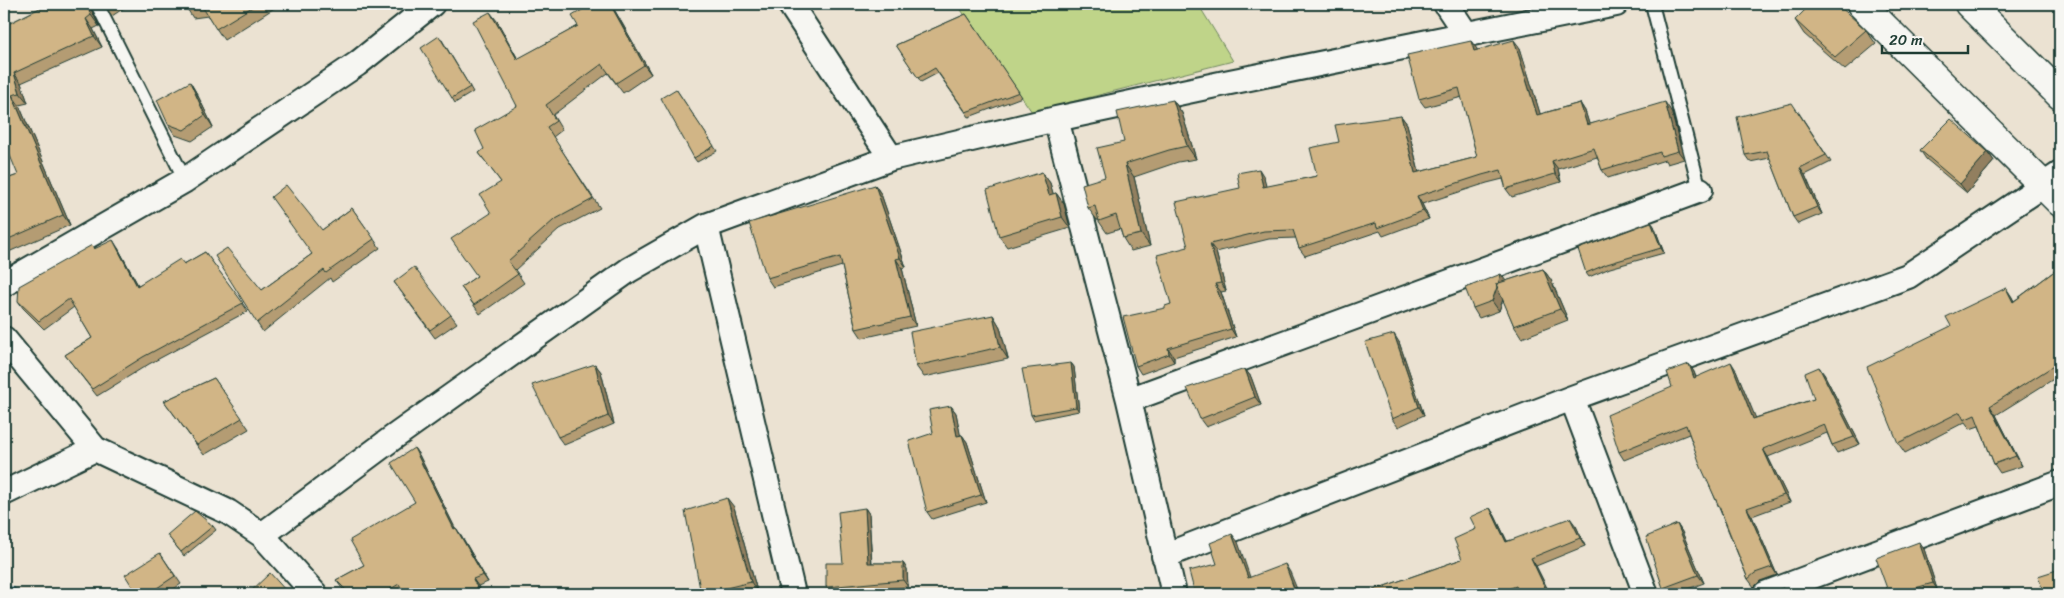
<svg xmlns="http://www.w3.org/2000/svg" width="2064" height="598" font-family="Sriracha,sans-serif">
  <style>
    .green { fill: #bfd489; stroke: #6f885e }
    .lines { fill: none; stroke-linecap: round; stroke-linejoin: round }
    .stream { stroke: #6292a4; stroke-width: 9 }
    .service-casing { stroke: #1f3d34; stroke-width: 16 }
    .minor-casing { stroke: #1f3d34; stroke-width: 28 }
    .tertiary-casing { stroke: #1f3d34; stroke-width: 31 }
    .service { stroke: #f6f6f2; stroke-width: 12 }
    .minor { stroke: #f6f6f2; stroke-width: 24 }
    .tertiary { stroke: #f6f6f2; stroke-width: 28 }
    .wall { fill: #b49c73; stroke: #1f3d34 }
    .shaded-wall { fill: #927f5e; stroke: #1f3d34 }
    .building { fill: #d1b586; stroke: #1f3d34 }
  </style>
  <rect width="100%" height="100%" fill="#ebe2d2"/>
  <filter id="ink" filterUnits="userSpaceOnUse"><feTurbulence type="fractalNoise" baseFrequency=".02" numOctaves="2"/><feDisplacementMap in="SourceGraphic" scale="10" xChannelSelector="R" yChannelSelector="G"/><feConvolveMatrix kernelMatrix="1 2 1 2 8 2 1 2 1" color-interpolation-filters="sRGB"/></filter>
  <g filter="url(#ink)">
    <path class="green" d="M957,4h241l35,57 -201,51z"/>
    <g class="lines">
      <path class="stream" d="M4,591h8l4,3"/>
      <defs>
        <path id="service" d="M97,4l88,176
          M1652,4l48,186"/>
        <path id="minor" d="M790,4l101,154
          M1446,4l20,30
          M1056,119l73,281 45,194
          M706,226l87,368
          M4,284l181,-104 172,-116 75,-60
          M4,339l91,110 133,63 34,23 53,59
          M1572,398l74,196
          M1129,400l571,-210
          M4,493l91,-44
          M262,535l132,-98 235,-167 77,-44 185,-68 165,-39 169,-36 391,-79
          M1164,556l408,-158 336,-122 152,-102
          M1765,594l295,-111"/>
        <path id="tertiary" d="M1861,4l199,198
          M1969,4l91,91"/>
      </defs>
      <use href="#service" class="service-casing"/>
      <use href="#minor" class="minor-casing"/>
      <use href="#tertiary" class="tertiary-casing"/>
      <use href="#service" class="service"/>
      <use href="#minor" class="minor"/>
      <use href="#tertiary" class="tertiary"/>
    </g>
    <path class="wall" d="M48,4h42v3l9,19 -6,3 9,18 -81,36 7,20 -9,2 51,120 -66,29v-74l14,-5 -14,-149z
      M104,4h26l-18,12z
      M184,4h91l1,3 -52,33 -16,-24 -15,2z
      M611,4l40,70 -28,19 -15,-20 -55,42 9,15 -9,7 47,71 -40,21 -45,41 9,13 -44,31 -19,-27 16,-11 14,-63 10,-31 -22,-29 5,-4 33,-43 -20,-85 21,38 60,-33z
      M966,14l56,83 -53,20 -31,-44 -17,9 -25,-37z
      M1795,20l71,10 10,14 -31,26 -41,-36z
      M442,40l31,52 -18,11 -3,-5z
      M1471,41l6,9 43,-2 20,66 40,-11 5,8 4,13 82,-13 13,48 -17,5 -2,-4 -57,18 -6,-8 -5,-13 -39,12 3,13 -49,15 -6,-8 -3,-10 -16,4 -65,21 7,15 -46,17 -3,-5 -75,25 -6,-8 -3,-10 -27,1 -53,13 10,39 -5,1 15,45 -62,20v5l-33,12 -5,-8 29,-58 6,-4 17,-57 52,-59 24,-11 2,10 51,-11 22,-34 62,-26 6,8 12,48 58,-15 -15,-60 -37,10 -6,-8z
      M190,82l7,12 16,33 -21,14 -17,-6 -7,-11z
      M676,89l41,62 -20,11 -3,-4z
      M1173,100l9,13 14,46 -18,3 -44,15 16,69 -19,5 -8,-13 -3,-9 -13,4 -9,-13h-1l-9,-12 17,-31 19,-35z
      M1797,110l34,52 -26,13 17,39 -24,10 -5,-7 -23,-59 -20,4 -5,-7z
      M1920,150l68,2 6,9 -27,32 -41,-34z
      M1042,172l8,11 3,11 3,-1 8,11 6,24 -63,19 -8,-11z
      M875,185l6,9 25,73 -4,1 14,58 -54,12 -6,-9 -14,-63 -69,21 -6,-9z
      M352,208l28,40 -48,34 -2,-4 -67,54 -6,-9 5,-33 50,-36 10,-24z
      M1651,222l3,4 10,27 -54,15 -21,9 -3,-4z
      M94,248h24l20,37 46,-21 21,-12 43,59 -99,53 -52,32 -32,-41 27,-17 -18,-31 -30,22 -21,-21 -5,-7z
      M2060,267v108l-64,40 26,51 -22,7 -6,-9 -15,-38 -9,3 -5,-7 -60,31 -7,-10 53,-117 55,-38 8,13z
      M1543,269l8,11 17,40 -46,18 -8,-12 -11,-27 -4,12 -20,7 -6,-10 33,-27z
      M394,282l57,33 6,8 -22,15z
      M993,315l7,12 8,32 -84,18 -8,-11z
      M1399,342l25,73 -26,12 -6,-8z
      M1071,363l3,4 5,44 -45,9 -3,-5z
      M595,364l6,8 13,52 -50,21 -6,-8z
      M1689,364l5,8 2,5 40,-7 19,48 59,-19 10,-25 36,70 -23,9 -5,-8 -5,-12 -59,24 22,45 -38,14 25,59 -17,6 -6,6 -6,-8 -59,-145 -65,26 -5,-8 53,-65z
      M1245,369l6,8 10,28 -55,22 -6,-8z
      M214,378l35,51 -45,26 -40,-54z
      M951,406l5,7 4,22h2l5,7 19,60 -54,17 -5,-7z
      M414,448l5,7 36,73h1l5,7 27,47 -10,4 4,8h-77l-2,-2 -4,2h-51l-7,-7 -5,-7 28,-15 51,-63z
      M734,507l23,84 -14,3h-42z
      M865,508l4,6 3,49h31l4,6 1,18 -77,6 -5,-6 17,-24z
      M1490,508l5,8 12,25 69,-15 9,20 -49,20 14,28h-188l100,-35 14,-30z
      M1677,524l5,8 22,51 -30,11h-6l-5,-6z
      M213,526l3,4 -32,26 -17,-21z
      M1924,549l13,40 -16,5h-32z
      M160,553l21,31 -15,10h-29z"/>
    <path class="shaded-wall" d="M86,4h4v3l9,19 -8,-11z
      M610,4h1l40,70 -7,-9z
      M490,12l7,9 26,48 -6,-10z
      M86,19l7,10 9,18 -8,-11z
      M1514,40l6,8 23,75 -6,-8z
      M1471,41l6,8 3,11 -6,-9z
      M14,73l7,10 7,20 -8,-10z
      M190,82l7,12 16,33 -8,-12z
      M12,95l7,10 51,120 -7,-10z
      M1173,100l9,13 14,46 -9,-13z
      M1665,102l6,9 13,48 -6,-8z
      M1580,103l5,8 7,22 -5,-8z
      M1401,116l6,8 14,57 -6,-8z
      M1988,152l6,9 -27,32 -7,-9z
      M1552,161l6,8 3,13 -6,-8z
      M1125,164l9,13 16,69 -9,-12z
      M1800,168l5,7 17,39 -5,-7z
      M1259,169l5,8 4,18 -5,-8z
      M1042,172l8,11 7,23 -8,-11z
      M875,185l6,9 25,73 -6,-9z
      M1056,193l8,11 6,24 -8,-11z
      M1417,196l5,8 7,15 -6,-8z
      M1651,222l3,4 10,27 -3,-5z
      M113,240l5,8 24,45 -5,-7z
      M1210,244l6,8 10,39 -5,-8z
      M896,259l6,9 14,58 -6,-9z
      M1543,269l8,11 17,40 -8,-11z
      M1501,274l7,10 -9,27 -7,-10z
      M1215,284l6,8 15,45 -5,-8z
      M2006,288l6,9 7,15 -6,-10z
      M993,315l7,12 8,32 -8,-12z
      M1394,334l5,8 25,73 -5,-8z
      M1168,348l6,9v5l-5,-8z
      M1731,362l5,8 23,56 -6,-7z
      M1071,363l3,4 5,44 -3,-4z
      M595,364l6,8 13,52 -6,-8z
      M1689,364l5,8 5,14 -5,-8z
      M1819,367l5,7 36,70 -6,-7z
      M1245,369l6,8 10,28 -6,-8z
      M951,406l5,7 6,30 -5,-7z
      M1990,406l6,9 26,51 -6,-10z
      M962,435l5,7 19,60 -5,-7z
      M414,448l5,7 40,81 -5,-7z
      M1763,449l5,8 22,45 -6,-7z
      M727,498l7,9 23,84 -6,-9z
      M865,508l4,6 3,55 -4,-6z
      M1490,508l5,8 16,34 -5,-8z
      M1747,508l5,8 25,59 -5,-8z
      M1570,518l6,8 9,20 -5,-8z
      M1677,524l5,8 22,51 -6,-8z
      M456,528l5,7 27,47 -5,-7z
      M1232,534l6,8 15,44 -5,-8z
      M1919,542l5,7 13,40 -4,-6z
      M1531,558l5,8 14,28h-2z
      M903,563l4,6 1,18 -5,-7z
      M1285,564l5,8 9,22h-3z
      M473,579l5,7 4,8h-2z"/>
    <path class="building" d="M48,4h38l5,11 -5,4 8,17 -80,37 6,20 -8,2 51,120 -59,26v-61l14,-5 -14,-34v-115z
      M184,4h73l-41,25 -14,-23 -16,2z
      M592,4h18l34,61 -28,18 -14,-19 -56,41 10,16 -9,6 46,72 -39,21 -46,41 10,13 -44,31 -13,-18 16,-11 -26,-37 40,-26 -11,-18 21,-13 -22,-29 5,-4 -9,-19 42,-24 -44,-85 17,-9 27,47 61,-33 -6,-10z
      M1811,4h26l29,26 -31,27 -40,-37z
      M966,14l53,78 -53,20 -31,-44 -17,10 -22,-33z
      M439,36l31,51 -18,11 -31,-50z
      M1514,40l23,75 43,-12 7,22 78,-23 13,49 -17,5 -1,-4 -58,18 -8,-22 -42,13 3,13 -49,15 -5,-19 -19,5 -65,21 6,15 -46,17 -1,-5 -77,25 -6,-18 -29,1 -54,13 11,39 -6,1 16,45 -63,19 1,6 -33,12 -13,-49 42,-9v-2l6,-2 -14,-49 31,-8 -12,-45 64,-14 -3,-15 22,-4 4,18 54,-11 -7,-28 29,-6 -4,-17 66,-9 14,57 62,-16 -18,-69 -40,11 -12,-44 64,-14 3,10z
      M190,82l15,33 -21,15 -16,-6 -11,-24z
      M676,89l38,57 -20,12 -33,-60z
      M1173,100l14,46 -18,4 -44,14 16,70 -18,4 -7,-23 -17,6 -4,-15 -7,2 -6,-24 23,-7 -8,-29 27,-6 -7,-30z
      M1792,103l34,52 -26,13 17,39 -24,10 -26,-66 -22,4 -8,-38z
      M1951,119l37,33 -28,32 -40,-34z
      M1042,172l7,23 7,-2 6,24 -63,19 -12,-46z
      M286,185l36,45 30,-22 22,31 -48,34 -2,-3 -67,53 -42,-67 12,-8 35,42 50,-36 -41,-57z
      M875,185l25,73 -4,1 14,58 -54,12 -16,-72 -73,21 -18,-55z
      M1651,222l10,26 -54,16 -21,9 -8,-24z
      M113,240l24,46 43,-27 4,5 21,-12 38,51 -100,54 -51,32 -27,-34 27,-17 -23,-39 -30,22 -21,-20 1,-15 73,-41 2,4z
      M414,267l37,48 -21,15 -36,-48z
      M2060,267v106l-5,-8 -65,41 26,50 -22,8 -19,-49 -11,5 -4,-8 -62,31 -31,-76 84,-41 -5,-9 60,-29 7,14z
      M1543,269l17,40 -46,17 -18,-42z
      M1501,274l-3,10h-2l1,3 -5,14 -19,7 -8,-20z
      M993,315l7,32 -84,19 -6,-34z
      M1394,334l25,73 -27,12 -27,-77z
      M1731,362l22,57 61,-20 -9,-26 14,-6 35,70 -22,8 -8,-21 -61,25 21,46 -37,13 25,59 -17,6 -7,6 -27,-68 -20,-44 -15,-42 -67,27 -12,-37 65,-28 -5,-15 22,-8 5,14z
      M1071,363l5,44 -45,8 -9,-46z
      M595,364l13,52 -50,21 -26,-52z
      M1245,369l10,28 -55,22 -13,-31z
      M214,378l28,40 -45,27 -33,-44z
      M951,406l6,30 5,-1 19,60 -54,17 -18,-71 24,-8 -4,-23z
      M414,448l40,81 2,-1 27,47 -10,4 7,15h-75l-6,-10 -17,10h-32l-14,-14 28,-15 -14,-25 65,-38 -24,-39z
      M727,498l24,84 -50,12 -16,-83z
      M865,508l3,55h35v17l-77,7v-24h17l-5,-51z
      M1490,508l16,34 64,-24 10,20 -49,20 17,36h-29l-3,-8 -21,8h-133l100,-35 -8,-20 22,-10 -6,-12z
      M195,511l18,15 -32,26 -14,-17z
      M1677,524l21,51 -35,13 -17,-51z
      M1232,534l16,44 37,-14 11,30h-101l-6,-23 28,-7 -7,-21z
      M1919,542l14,41 -39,11h-5l-13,-36z
      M160,553l15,23 -27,18h-11l-12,-19z
      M2060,569v25h-16l-6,-18z
      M270,573l17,19 -2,2h-37z
      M1783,588l2,6h-20z
      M1747,592l4,2h-9z"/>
  </g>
  <rect width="2064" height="598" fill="none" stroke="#f6f6f2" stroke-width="20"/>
  <rect x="10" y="10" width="2044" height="578" fill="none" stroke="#1f3d34" stroke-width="2" filter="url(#ink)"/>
  <path d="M1882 45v8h86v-8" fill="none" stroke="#1f3d34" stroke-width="2.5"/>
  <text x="1889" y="45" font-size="15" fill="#1f3d34" stroke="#f6f6f2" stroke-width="4" paint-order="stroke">20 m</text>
</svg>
